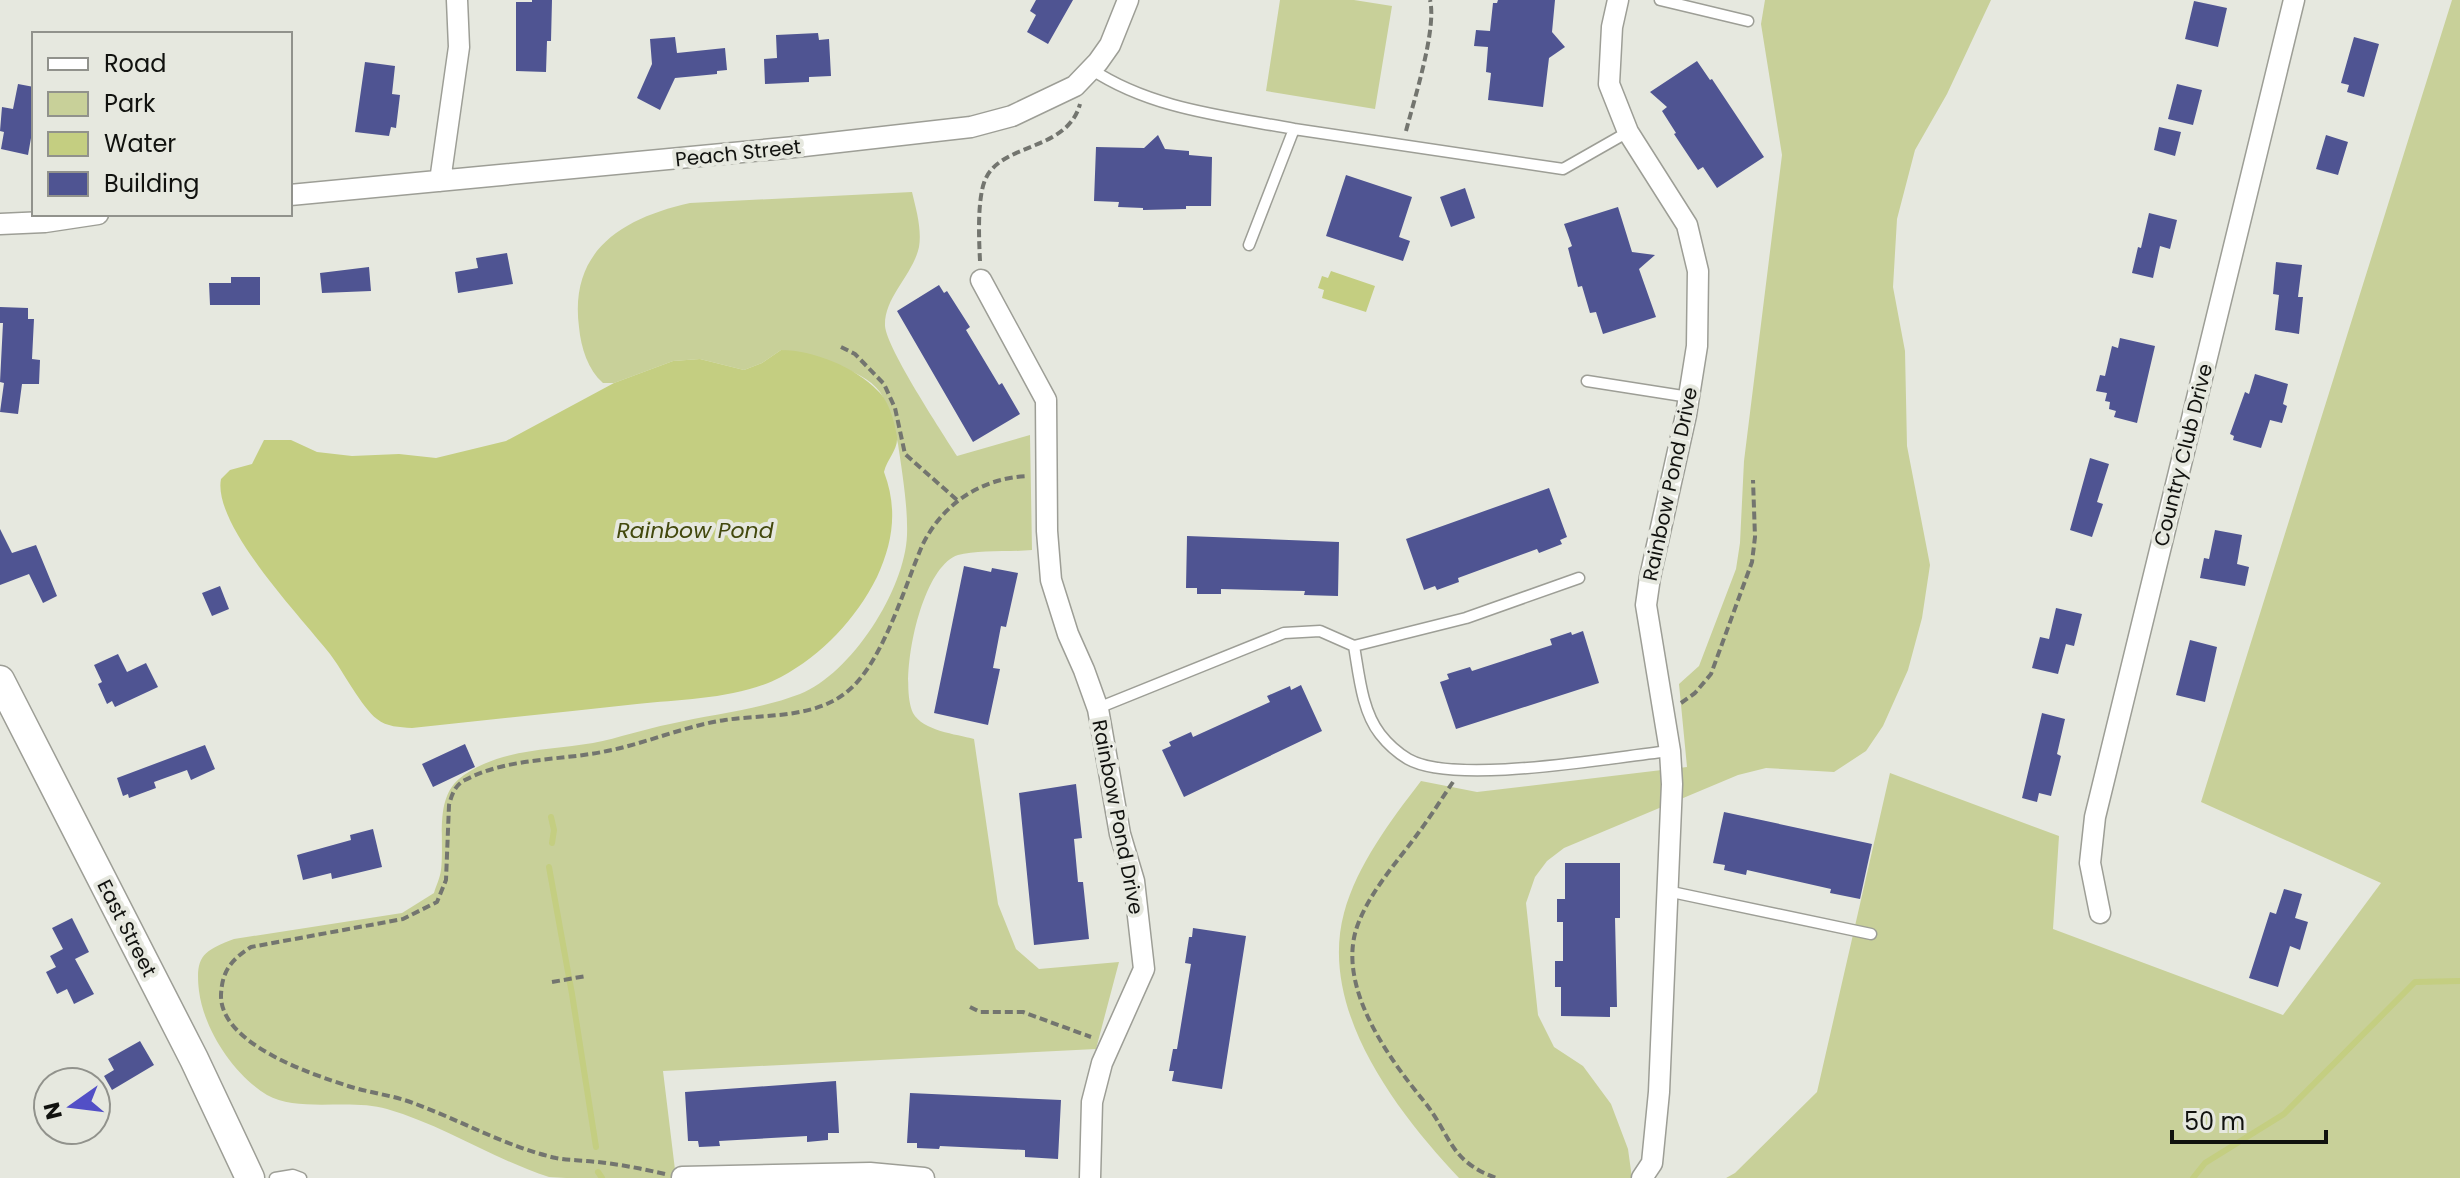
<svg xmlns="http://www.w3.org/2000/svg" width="2460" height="1178" font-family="Poppins,sans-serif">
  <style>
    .green { fill: #c8d099 }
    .water { fill: #c4ce81 }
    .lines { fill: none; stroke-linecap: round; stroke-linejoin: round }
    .stream { stroke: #c4ce81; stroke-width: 6 }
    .building { fill: #4f5492 }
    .lane-casing { stroke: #9d9e96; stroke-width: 13 }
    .street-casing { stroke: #9d9e96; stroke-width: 23 }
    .secondary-casing { stroke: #9d9e96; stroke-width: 31 }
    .path { stroke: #73756f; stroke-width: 4; stroke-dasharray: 8 4; stroke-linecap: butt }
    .lane { stroke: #fff; stroke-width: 10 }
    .street { stroke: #fff; stroke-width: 20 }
    .secondary { stroke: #fff; stroke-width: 28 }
    .labels { text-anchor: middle; stroke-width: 8; stroke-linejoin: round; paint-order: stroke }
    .street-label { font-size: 20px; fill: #11120f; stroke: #e6e8df }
    .water-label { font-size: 22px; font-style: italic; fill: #43490e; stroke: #e6e8df }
  </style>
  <rect width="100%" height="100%" fill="#e6e8df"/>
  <path class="green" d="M1280,0h74l38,6 -17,103 -109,-18z
    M1765,0h226l-44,94 -32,56 -18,69 -4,68 12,64 2,95 23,119 -8,53 -14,52 -25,56 -17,25 -32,21 -68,-4 -28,7 -174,73 -17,13 -12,16 -9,26 12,112 16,32 29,19 28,38 17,45 4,29h-173c-62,-66 -141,-168 -115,-265 13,-48 47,-93 77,-132l56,11 210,-25 -8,-83 20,-18 37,-97 4,-26 4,-82 38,-306 -21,-131z
    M2452,0h8v1178h-734l9,-5 82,-81 73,-319 169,63 -6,93 230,86 98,-132 -180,-81z
    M912,192c4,17 10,37 7,55 -6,28 -35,50 -34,79 2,23 57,106 72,130l73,-21 2,115c-20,2 -56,0 -74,5 -38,12 -60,127 -45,158 10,18 43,21 61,26l24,165 18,45 23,20 80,-7 -23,87 -433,22 13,107c-31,0 -61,0 -91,0 -12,0 -26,0 -36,-1 -56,-18 -106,-52 -162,-68 -36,-11 -89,4 -120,-14 -33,-20 -63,-65 -68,-104 -4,-35 4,-40 35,-52l168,-26 32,-20c2,-7 6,-15 7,-23 4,-33 -8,-74 23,-95 37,-26 86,-25 129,-32 26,-5 51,-14 77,-19 43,-10 88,-14 130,-30 51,-20 105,-104 107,-159 1,-28 -5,-64 -9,-91 -2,-11 -12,-43 -18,-52 -18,-25 -71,-34 -99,-42l-19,13 -18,7 -44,-11 -27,2 -59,22h-11c-15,-13 -22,-35 -24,-56 -10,-77 44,-109 111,-124z"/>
  <path class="water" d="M1331,271l44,15 -9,26 -44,-14 2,-8 -6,-2 4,-12 6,2z
    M781,350c32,0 74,17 97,41 11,10 17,32 19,46 1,13 -10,22 -13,35 14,37 9,70 -7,105 -21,42 -55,78 -96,100 -42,22 -98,22 -144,27 -75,8 -150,16 -225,24 -13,-1 -25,-1 -35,-9 -15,-11 -34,-48 -47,-65 -28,-36 -118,-129 -109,-175l9,-9 22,-6 12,-24h27l26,12 35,4 47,-2 37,4 70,-17 108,-58 59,-22 27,-2 44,11 18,-7z"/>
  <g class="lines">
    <path class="stream" d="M551,817l3,13 -2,13
      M549,867l23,127 24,153
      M598,1172l4,6
      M2193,1178l12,-15 79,-49 131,-132 45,-1"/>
  </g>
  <path class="building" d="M532,0h20l-1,41h-4l-1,31 -30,-1v-69h16z
    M1036,0h37l-25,44 -21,-12 9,-17 -6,-4z
    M1498,0h57l-3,32 13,15 -16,11 -6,49 -55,-7 3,-27 -5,-1 2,-25 -14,-1 2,-16 14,1 3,-28h4z
    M2194,1l33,7 -9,39 -33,-8z
    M818,33l1,7 10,-1 2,37 -22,1v5l-44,2 -1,-25 13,-1 -1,-23z
    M675,37l2,16 48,-5 2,22 -10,1v3l-42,4 -15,32 -23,-12 15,-34 -2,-25z
    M2354,37l25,7 -15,53 -17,-5 2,-7 -8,-2z
    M1697,61l13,19 2,-1 52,78 -47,31 -14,-21 -5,3 -24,-36 2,-1 -14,-22 5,-4 -17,-15z
    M365,62l30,4 -3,28 8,1 -4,33 -5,-1 -2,9 -34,-4z
    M18,84l16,3v52l-3,-1 -3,17 -27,-6 3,-17 -4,-1 2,-24 11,2z
    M2177,84l25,6 -9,35 -25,-6z
    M2159,127l22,5 -6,24 -21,-6z
    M1158,135l7,14 24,2v4l23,2 -1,49h-25v3l-43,1v-2l-25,-1 1,-5 -25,-1 2,-54 48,1z
    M2326,135l22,7 -10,33 -22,-6z
    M1346,175l66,22 -13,40 11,4 -7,20 -77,-25z
    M1465,188l10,30 -24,9 -11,-30z
    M1618,207l14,45 23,3 -16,14 17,48 -53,17 -7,-22 -6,1 -8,-27 -4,1 -10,-39 4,-2 -8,-22z
    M2149,213l28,7 -7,29 -10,-3 -7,32 -21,-5 6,-26 3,1z
    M507,253l6,31 -55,9 -3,-21 23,-4 -2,-10z
    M2276,262l26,3 -4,32h5l-4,37 -24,-4 4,-35 -6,-1z
    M369,267l2,24 -49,2 -2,-20z
    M231,277h29v28h-50l-1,-22h22z
    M939,285l5,8 3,-2 23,36 -4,3 33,55 3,-2 18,31 -47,28 -76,-131z
    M0,307l28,1v11h6l-2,40 8,1 -1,24h-17l-4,30 -18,-2 4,-29 -4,-1 3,-59h-3z
    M2120,338l35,8 -18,77 -23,-6 2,-6 -7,-2 1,-7 -5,-1 2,-8 -11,-2 4,-16 5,1 7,-30 6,2z
    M2255,374l33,10 -5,20 4,2 -5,17 -12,-3 -9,28 -28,-8 1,-4 -4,-2 15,-42 4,2z
    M2090,458l19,6 -12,38 6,2 -11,33 -22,-7z
    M1549,488l18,49 -7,3 2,4 -23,9 -2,-4 -79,29 1,4 -22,8 -2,-4 -11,4 -18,-51z
    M0,529l12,24 24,-8 21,51 -14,7 -14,-29 -29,11z
    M2215,530l27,5 -5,29 12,3 -4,19 -45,-8 4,-20 5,1z
    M1187,536l152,6 -1,54 -34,-1 1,-4 -84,-2v5h-24v-6h-11z
    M964,566l27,6 1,-4 26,5 -12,54 -5,-1 -8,42 7,1 -12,56 -54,-12z
    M220,586l9,23 -17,7 -10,-23z
    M2056,608l26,6 -8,32 -8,-2 -8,30 -26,-6 8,-31 9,2z
    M1583,631l16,52 -143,46 -16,-47 9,-3 -2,-5 23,-7 2,4 80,-26 -2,-6 21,-7 1,3z
    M2190,640l27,7 -12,55 -29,-7z
    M118,654l9,18 19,-9 12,24 -43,20 -3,-6 -5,3 -9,-20 4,-2 -8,-17z
    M1301,685l21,46 -138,66 -22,-47 9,-4 -2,-4 22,-10 2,5 77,-35 -3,-6 23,-10 1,4z
    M2042,713l23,6 -8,35 4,2 -10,40 -12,-3 -2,9 -15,-4z
    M465,744l10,23 -42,20 -11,-23z
    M205,745l10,24 -24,11 -4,-10 -33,12 2,6 -27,10 -1,-4 -5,2 -6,-18z
    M1076,784l6,54 -8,1 4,43h5l6,57 -55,6 -15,-152z
    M1724,812l148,32 -12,55 -30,-6 1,-4 -84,-19 -1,5 -22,-5 1,-5 -12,-2z
    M373,829l9,38 -50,12 -1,-6 -28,7 -6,-25 54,-15 -1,-5z
    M1565,863h55v55h-5l2,89h-7v10l-49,-1v-29h-6v-26h8v-39h-6v-23h8z
    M2284,889l18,5 -7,24 13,4 -8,28 -10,-4 -12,41 -29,-9 21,-66 6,2z
    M72,918l17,34 -14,7 19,35 -20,10 -7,-15 -10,5 -11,-22 10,-5 -6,-11 13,-7 -11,-21z
    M1193,928l53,8 -24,153 -50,-8 2,-10h-5l4,-22h4l14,-85 -6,-1 4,-26h3z
    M140,1041l14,24 -42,25 -8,-14 10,-6 -6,-11z
    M836,1081l3,52h-11v7l-21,2v-6l-88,5 1,5 -21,1 -1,-6h-10l-3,-49z
    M910,1093l151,7 -3,59 -33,-2v-7l-85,-4 -1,3 -22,-1v-5h-10z"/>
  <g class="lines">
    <defs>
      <path id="lane" d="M1660,0l88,21
        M1091,69c60,40 134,47 203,60l-45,116
        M1294,129l269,40 65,-37
        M1587,381l102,16
        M1354,646c5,29 8,65 26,88 7,9 18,19 28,25 47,27 204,-2 262,-8
        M1098,708l186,-75 36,-2 34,15 112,-28 113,-40
        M1667,891l204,43
        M275,1178l18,-3 8,3"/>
      <path id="street" d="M1618,0l-6,27 -3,57 19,48 59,93 11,46 -1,75 -11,69 -36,162 -4,28 24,146 2,33 -13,308 -7,71 -10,15
        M440,181l19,-134 -2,-47
        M290,195l505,-48 176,-20 41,-11 63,-30 23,-24 12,-17 18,-45
        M0,224l45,-2 53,-8
        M981,280l65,120 1,131 4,49 17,54 16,36 14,39 22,125 14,47 10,88 -42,94 -10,39 -2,76
        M2100,913l-10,-50 5,-46 199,-817
        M682,1177l188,-4 54,5"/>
      <path id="secondary" d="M0,680l194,379 56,119"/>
    </defs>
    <use href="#lane" class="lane-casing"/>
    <use href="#street" class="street-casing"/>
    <use href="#secondary" class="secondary-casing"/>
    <path class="path" d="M1406,131c8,-31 31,-102 24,-131
      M980,261c-1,-21 -3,-61 5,-81 16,-38 82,-28 95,-76
      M841,347l14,7 29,30 11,24 10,46 52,46
      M1681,703l14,-10 16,-19 41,-112 3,-25 -2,-57
      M1453,782c-11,16 -22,34 -34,50 -21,29 -48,58 -61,92 -23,60 29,132 65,176 29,36 25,60 73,78
      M552,982l34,-6
      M970,1007l10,5h43l68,25
      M665,1174c-26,-6 -52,-11 -79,-13 -10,-1 -20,-1 -30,-3 -49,-11 -96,-38 -143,-55 -21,-8 -43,-10 -65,-17 -37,-12 -128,-42 -127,-91 1,-24 10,-35 30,-48l152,-28 34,-17 9,-22 3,-75c3,-11 6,-20 16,-25 44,-23 95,-19 142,-29 40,-8 78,-25 118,-31 40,-6 90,-1 123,-29 35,-29 56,-103 74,-145 20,-42 59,-68 106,-70"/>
    <use href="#lane" class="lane"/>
    <use href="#street" class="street"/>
    <use href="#secondary" class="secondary"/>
  </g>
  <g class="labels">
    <g class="street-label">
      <text transform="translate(738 153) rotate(-6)" y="7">Peach Street</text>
      <text transform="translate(2183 455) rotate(-76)" y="7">Country Club Drive</text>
      <text transform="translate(1670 484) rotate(-78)" y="7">Rainbow Pond Drive</text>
      <text transform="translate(1118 817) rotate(79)" y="7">Rainbow Pond Drive</text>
      <text transform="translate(127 928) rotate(63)" y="7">East Street</text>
    </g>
    <g class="water-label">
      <text x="695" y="538">Rainbow Pond</text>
    </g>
  </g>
  <rect x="32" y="32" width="260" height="184" fill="#e6e8df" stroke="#91928c" stroke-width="2"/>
  <rect x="48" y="58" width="40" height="12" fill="#ffffff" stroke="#91928c" stroke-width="2"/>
  <text x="104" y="72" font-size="24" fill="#11120f">Road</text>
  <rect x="48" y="92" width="40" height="24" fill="#c8d099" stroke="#91928c" stroke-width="2"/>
  <text x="104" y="112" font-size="24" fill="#11120f">Park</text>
  <rect x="48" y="132" width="40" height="24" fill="#c4ce81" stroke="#91928c" stroke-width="2"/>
  <text x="104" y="152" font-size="24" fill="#11120f">Water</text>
  <rect x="48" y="172" width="40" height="24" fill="#4f5492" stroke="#91928c" stroke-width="2"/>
  <text x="104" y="192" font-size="24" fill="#11120f">Building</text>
  <g transform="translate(72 1106) rotate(256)"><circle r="38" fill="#e6e8df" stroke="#91928c" stroke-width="2"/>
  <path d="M0-6L14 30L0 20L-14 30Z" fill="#524fc6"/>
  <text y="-12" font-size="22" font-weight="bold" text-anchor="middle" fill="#11120f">N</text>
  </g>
  <path d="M2172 1130v12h154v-12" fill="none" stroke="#11120f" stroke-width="4"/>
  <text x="2184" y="1130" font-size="24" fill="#11120f" stroke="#e6e8df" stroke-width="6" paint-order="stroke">50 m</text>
</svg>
